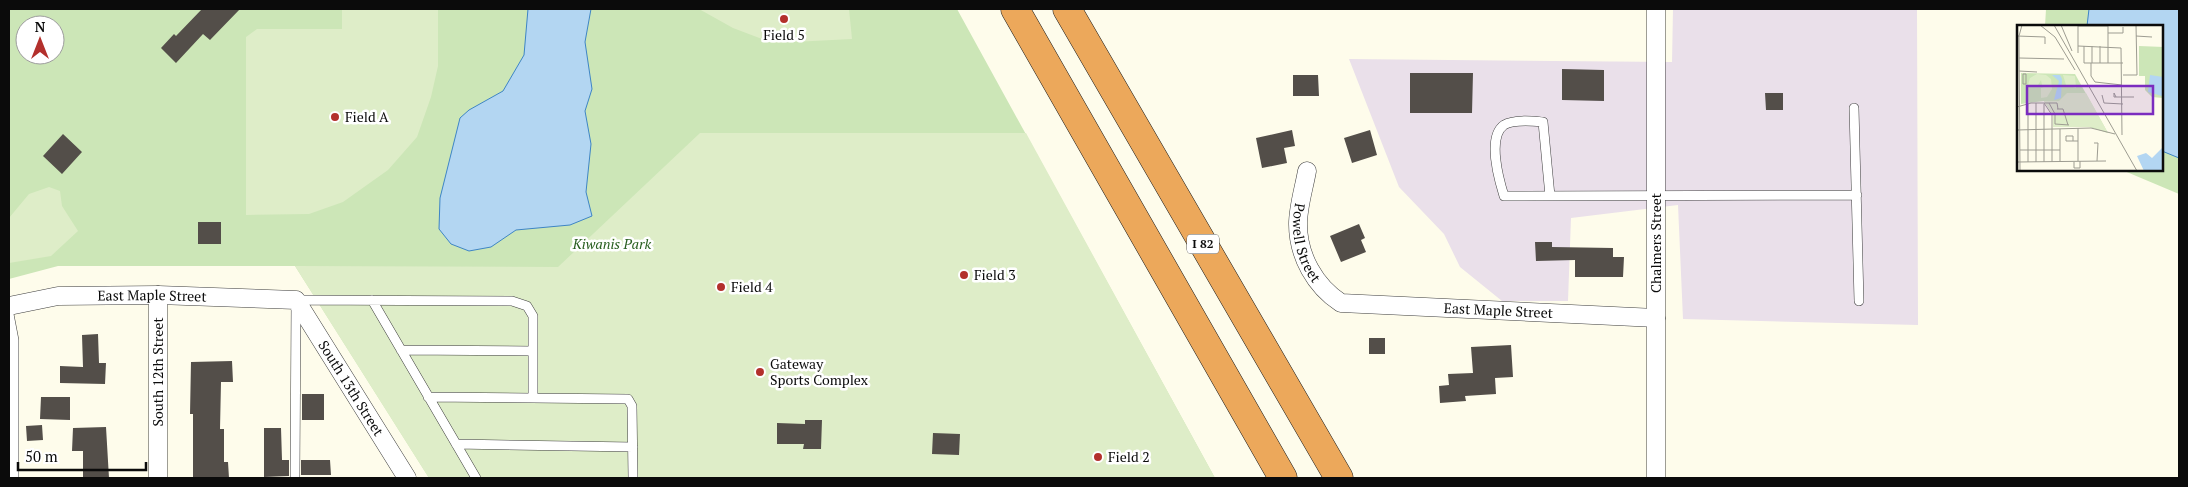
<svg xmlns="http://www.w3.org/2000/svg" width="2188" height="487" font-family="'PT Serif',serif">
  <style>
    .industrial { fill: #eae0ea }
    .green { fill: #cce6b7; fill-rule: evenodd }
    .pitch { fill: #deedc8 }
    .water { fill: #b3d6f2; stroke: #3e85c5 }
    .building { fill: #534e49 }
    .lines { fill: none; stroke-linecap: round; stroke-linejoin: round }
    .lane-casing { stroke: #3e3e3e; stroke-width: 10 }
    .street-casing { stroke: #3e3e3e; stroke-width: 19 }
    .highway-casing { stroke: #1c1c1c; stroke-width: 29 }
    .lane { stroke: #fff; stroke-width: 9 }
    .street { stroke: #fff; stroke-width: 18 }
    .highway { stroke: #eca85b; stroke-width: 28 }
    .poi-dot { fill: #b3302c; stroke: #fff; stroke-width: 2 }
    .labels { text-anchor: middle; stroke-width: 5; stroke-linejoin: round; paint-order: stroke }
    .shield { fill: #fff; stroke: #545454; stroke-width: 1 }
    .shield-label { font-size: 12px; font-weight: bold; fill: #0b0b0b }
    .poi-label { font-size: 14px; fill: #0b0b0b; stroke: #fff; text-anchor: start }
    .street-label { font-size: 14px; fill: #0b0b0b; stroke: #fff }
    .park-label { font-size: 14px; font-style: italic; fill: #295f20; stroke: #fff }
    .inset-road { fill: none; stroke: #9d9c91; stroke-width: 1 }
    .view { fill: #7b2cbf; fill-opacity: 0.15; stroke: #7b2cbf; stroke-width: 2.5 }
    .inset-edge { fill: none; stroke: #0b0b0b; stroke-width: 2.5 }
  </style>
  <rect width="100%" height="100%" fill="#fefceb"/>
  <path class="industrial" d="M1673,9h244l1,316 -235,-6 -5,-114 -107,13 -3,83h-66l-42,-34 -16,-33 -45,-47 -50,-128 323,3z"/>
  <path class="green" d="M9,9h948l258,469h-786l-134,-212h-237l-49,13zM25,25h30v30h-30z
    M2046,9h133v185l-57,-24h40v-144h-117z"/>
  <path class="pitch" d="M342,9h96v57l-7,31 -14,40 -29,33 -45,32 -34,12 -63,1v-178l11,-8h85z
    M699,9h150l3,30 -79,4 -40,-15z
    M700,133h326l189,345h-786l-134,-212 263,1z
    M49,187l11,4 2,15 16,25 -27,25 -42,7v-45l20,-24z"/>
  <path class="water" d="M528,9h63l-6,33 7,47 -7,22 6,33 -5,48 6,24 -22,9 -54,5 -25,17 -22,4 -18,-7 -12,-15 1,-31 20,-80 9,-8 34,-19 21,-36z
    M2089,9h90v149l-17,-7v-125h-75z"/>
  <path class="building" d="M202,9h38l-30,31 -7,-6 -27,29 -15,-15 13,-14 2,2z
    M1562,69l42,1v31l-42,-1z
    M1410,73h63l-1,40h-62z
    M1293,75h25l1,21h-26z
    M1765,93h18v17h-17z
    M1292,130l3,16 -11,2 3,15 -25,5 -6,-30z
    M1370,130l7,25 -25,8 -8,-25z
    M63,134l19,18 -20,22 -19,-18z
    M198,222h23v22h-23z
    M1359,224l6,14 -4,2 5,12 -25,10 -11,-26z
    M1535,242h17v5l61,1v9h11l-1,20h-48v-17l-39,1z
    M98,334l1,29h7l-1,21 -45,-1v-17l23,1 -1,-32z
    M1369,338h16v16h-16z
    M1511,345l2,32 -18,1 1,16 -31,2 1,5 -26,2 -1,-17 10,-1 -1,-11 25,-1 -2,-26z
    M232,361l1,21h-12l-1,47h4v33h4l1,16h-36v-64h-3l1,-52z
    M302,394h22v26h-22z
    M41,397h29v23l-30,-1z
    M805,420h17l-1,29h-18l1,-5h-27v-21l28,1z
    M42,425l1,15 -16,1 -1,-15z
    M106,427l3,51h-26v-27h-11l1,-23z
    M264,428h17l1,32h7v16l-25,1z
    M933,433l27,1 -1,21 -27,-1z
    M301,460h29l1,15h-30z"/>
  <g class="lines">
    <defs>
      <path id="lane" d="M1854,108l5,193
        M1550,196l-7,-74c-11,-1 -29,-3 -39,3 -17,12 -5,55 0,71l353,-1
        M372,300l104,178
        M9,314l5,26v138
        M401,350l132,1
        M428,397l200,2 4,7 1,72
        M456,444l177,3
        M295,478l1,-178 216,1 15,5 6,10v81"/>
      <g id="street">
        <path d="M1656,9v469"/>
        <path id="s1" d="M1307,171c-3,17 -9,36 -9,53 0,32 17,62 43,79l315,15"/>
        <path id="s2" d="M9,306l49,-10 100,-1 138,5 111,178"/>
        <path d="M158,478v-183"/>
      </g>
      <path id="highway" d="M1015,9l268,469
        M1067,9l272,469"/>
    </defs>
    <use href="#lane" class="lane-casing"/>
    <use href="#street" class="street-casing"/>
    <use href="#highway" class="highway-casing"/>
    <use href="#lane" class="lane"/>
    <use href="#street" class="street"/>
    <use href="#highway" class="highway"/>
  </g>
  <g class="poi-dot">
    <circle cx="784" cy="19" r="5"/>
    <circle cx="335" cy="117" r="5"/>
    <circle cx="964" cy="275" r="5"/>
    <circle cx="721" cy="287" r="5"/>
    <circle cx="760" cy="372" r="5"/>
    <circle cx="1098" cy="457" r="5"/>
  </g>
  <g class="labels">
    <rect class="shield" x="1187" y="234.5" width="32" height="19" rx="4"/>
    <g class="shield-label">
      <text x="1203" y="248">I 82</text>
    </g>
    <g class="poi-label">
      <text x="784" y="40" text-anchor="middle">Field 5</text>
      <text x="345" y="122">Field A</text>
      <text x="974" y="280">Field 3</text>
      <text x="731" y="292">Field 4</text>
      <text x="770" y="369">Gateway<tspan x="770" dy="16">Sports Complex</tspan></text>
      <text x="1108" y="462">Field 2</text>
    </g>
    <g class="street-label">
      <text dy="5" stroke="none"><textPath href="#s1" startOffset="74">Powell Street</textPath></text>
      <text transform="translate(1656 243) rotate(-90)" y="5">Chalmers Street</text>
      <text dy="5" stroke="none"><textPath href="#s2" startOffset="144">East Maple Street</textPath></text>
      <text dy="5" stroke="none"><textPath href="#s1" startOffset="305">East Maple Street</textPath></text>
      <text transform="translate(158 372) rotate(-90)" y="5">South 12th Street</text>
      <text dy="5" stroke="none"><textPath href="#s2" startOffset="392">South 13th Street</textPath></text>
    </g>
    <g class="park-label">
      <text x="612" y="249">Kiwanis Park</text>
    </g>
  </g>
  <g transform="translate(2017 25)">
    <rect width="146" height="146" fill="#fefceb"/>
    <path d="M122,21l25,1 -1,51 -11,-1 -7,-7v-14h-6zM4,48l54,1 33,59 -55,-18 -9,-14 -23,3z" fill="#cce6b7"/>
    <path d="M20,49l9,1 5,4 1,10 -5,8 -6,1v-10l6,-2 -5,-1 -1,-5 -3,5h-10l2,-7zM46,50l12,1 1,12 -10,-3zM50,68h19l22,40 -16,-6h-39v-12l-9,-14h15z" fill="#deedc8"/>
    <path d="M35,50h8l2,4 -1,19 -7,2 5,-19zM133,50l13,2 -1,19 -14,-4zM146,122v24h-19l-7,-15 9,-3 6,5z" fill="#b3d6f2"/>
    <path class="inset-road" d="M23,0l15,12 20,33M37,0l83,146M44,0l11,26M61,1h30M91,8h15v-6M0,11l28,1v7M119,11l16,1M61,21l43,2 1,87M67,21v17h39M61,28v-27M2,33l45,1M74,38v13l4,6 27,3M75,38v-17M83,38v-17M91,38v-38M2,46l18,1M6,49h3v10h-3zM106,50h14l-1,-50M85,70l2,8 19,1M99,72l-2,-4v4h20M11,78v59M27,78l8,12v47M32,78l6,11v10l14,1M0,82l14,-4h26l1,6M40,84h6l5,16M61,103v33M43,104v33M0,105l74,-2 24,6M56,116v-5h-7v5h12M77,118h4l-1,18M3,125h40M0,137l89,-1M19,137v-59M27,137v-58M57,137v6h6v-7M3,146l-1,-135 3,-11"/>
    <path class="view" d="M10,61h126v28h-126z"/>
    <rect width="146" height="146" class="inset-edge"/>
  </g>
  <rect width="2188" height="487" fill="none" stroke="#0b0b0b" stroke-width="20"/>
  <g transform="translate(40 40)"><circle r="24" fill="#ffffff" stroke="#9d9d9d"/>
  <path d="M0-4L9 19L0 12L-9 19Z" fill="#b3302c"/>
  <text y="-8" font-size="14" font-weight="bold" text-anchor="middle" fill="#0b0b0b">N</text>
  </g>
  <path d="M18 462v8h128v-8" fill="none" stroke="#0b0b0b" stroke-width="2.5"/>
  <text x="25" y="462" font-size="15" fill="#0b0b0b" stroke="#ffffff" stroke-width="4" paint-order="stroke">50 m</text>
</svg>
